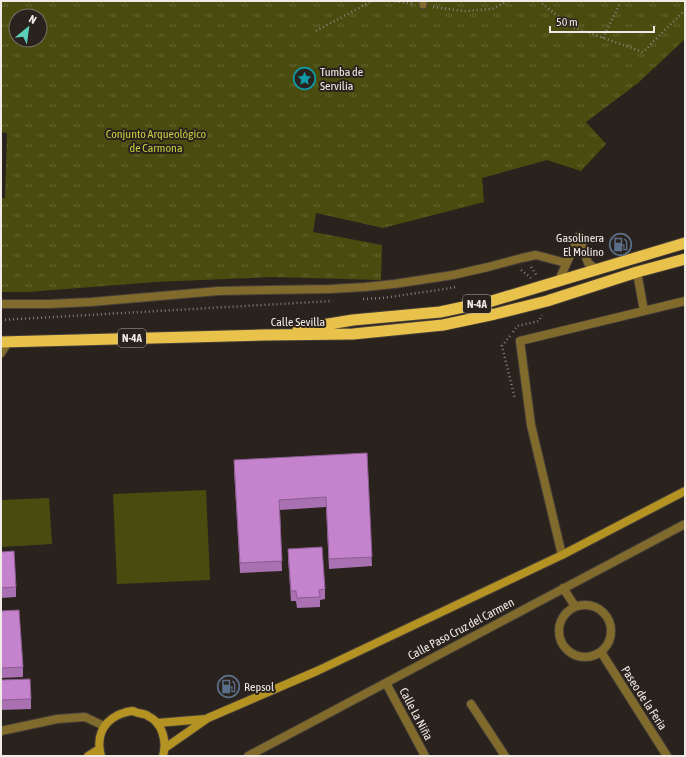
<svg xmlns="http://www.w3.org/2000/svg" width="686" height="757" font-family="'Asap Condensed',sans-serif">
  <style>
    .park { fill: url(#park-tufts); fill-rule: evenodd }
    .pitch { fill: #4a4c0f }
    .lines { fill: none; stroke-linecap: round; stroke-linejoin: round }
    .service-casing { stroke: #463e38; stroke-width: 9 }
    .minor-casing { stroke: #463e38; stroke-width: 10 }
    .tertiary-casing { stroke: #463e38; stroke-width: 10 }
    .secondary-casing { stroke: #463e38; stroke-width: 10 }
    .trunk-casing { stroke: #463e38; stroke-width: 13 }
    .path { stroke: #87807b; stroke-width: 2.5; stroke-dasharray: 1 3; stroke-linecap: butt }
    .service { stroke: #806b2d; stroke-width: 7 }
    .minor { stroke: #806b2d; stroke-width: 8 }
    .tertiary { stroke: #806b2d; stroke-width: 8 }
    .secondary { stroke: #b59323; stroke-width: 8 }
    .trunk { stroke: #e9c24c; stroke-width: 11 }
    .wall { fill: #a971b1 }
    .building { fill: #c583ce; stroke: #8a5c90 }
    .labels { text-anchor: middle; stroke-width: 4; stroke-linejoin: round; paint-order: stroke }
    .shield { fill: #2a221c; stroke: #b5aea9; stroke-width: 1 }
    .shield-label { font-size: 11px; font-weight: bold; fill: #f0eae6 }
    .poi-label { font-size: 12px; fill: #f0eae6; stroke: #2a221c; text-anchor: start }
    .park-label { font-size: 12px; fill: #c7cb3d; stroke: #2a221c }
    .street-label { font-size: 12px; fill: #f0eae6; stroke: #2a221c }
  </style>
  <defs>
    <pattern id="park-tufts" width="24" height="20" patternUnits="userSpaceOnUse"><rect width="24" height="20" fill="#4a4c0f"/><path d="M3 7l-1-3M5 7V3M7 7l1-3M15 17l-1-3M17 17v-4M19 17l1-3" fill="none" stroke="#646632"/></pattern>
  </defs>
  <rect width="100%" height="100%" fill="#2a221c"/>
  <path class="park" d="M1,1h684v38l-47,44 -52,39 20,22 -25,27 -34,-11 -65,18 2,24 -101,26 -67,-15 -3,19 69,13 -1,35 -108,-3 -118,5 -127,10h-27v-94h4l2,-65 -6,-1zM16,16h24v24h-24z"/>
  <path class="pitch" d="M206,490l4,90 -93,4 -4,-90z
    M49,498l3,46 -51,3v-47z"/>
  <g class="lines">
    <defs>
      <path id="service" d="M423,5v-4"/>
      <path id="minor" d="M637,272l7,39
        M559,280l20,-44 9,27 8,6
        M1,304h47l43,-2 127,-11 112,-2 35,-2 29,-3 59,-9 35,-8 34,-9 14,-3 30,8
        M562,555l-31,-130 -11,-84 165,-40
        M563,588l12,18
        M559 631a26 26 0 1 1 52 0a26 26 0 1 1-52 0Z
        M601,652l66,104
        M386,683l39,73
        M471,704l34,52
        M1,731l56,-12 28,-2 19,9
        M248,756l437,-232"/>
      <path id="tertiary" d="M1,353l7,-11"/>
      <path id="secondary" d="M157,723l49,-4
        M165,748l43,-30 109,-47 245,-116 123,-64
        M88,756l11,-7
        M101,756c-5,-18 1,-33 17,-41 5,-2 11,-4 15,-4 3,1 4,2 6,2 3,1 7,1 9,3 15,7 19,26 15,40"/>
      <path id="trunk" d="M298,329l55,-9 87,-8 52,-11 193,-58
        M1,342l262,-7 90,-1 90,-9 52,-11 52,-13 90,-29 48,-13"/>
    </defs>
    <use href="#service" class="service-casing"/>
    <use href="#minor" class="minor-casing"/>
    <use href="#tertiary" class="tertiary-casing"/>
    <use href="#secondary" class="secondary-casing"/>
    <use href="#trunk" class="trunk-casing"/>
    <path class="path" d="M395,1l19,3
      M539,1l31,25 73,26 42,-42
      M433,7l31,4 28,-2 16,-8
      M316,31l56,-30
      M603,38l18,-37
      M531,267l6,9
      M521,270l10,8
      M363,299l20,-1 62,-9 10,-2
      M1,320l331,-19
      M513,332l4,-6 22,-5 3,-6
      M510,336l-8,10 13,53"/>
    <use href="#service" class="service"/>
    <use href="#minor" class="minor"/>
    <use href="#tertiary" class="tertiary"/>
    <use href="#secondary" class="secondary"/>
    <use href="#trunk" class="trunk"/>
  </g>
  <path class="wall" d="M367,453l5,113 -43,3 -3,-62 -46,3 2,61 -42,2 -6,-103v-10z
    M288,549l37,40v10l-5,1v7l-23,1 -1,-7h-5l-3,-42z
    M1,552l15,35v10l-15,1z
    M1,611l22,56v10l-22,1z
    M1,680l30,19v10l-30,1z"/>
  <path class="building" d="M367,453l5,104 -43,2 -3,-62 -47,3 3,61 -42,2 -6,-103z
    M322,547l3,42 -6,1 1,7 -23,1 -1,-7h-5l-3,-42z
    M14,551l2,36 -15,1v-36z
    M19,610l4,57 -22,1v-57z
    M30,679l1,20 -30,1v-20z"/>
  <defs>
    <symbol id="sight-ring" viewBox="-11 -11 22 22"><circle r="9.5" fill="#2a221c" stroke="#0f9aa8" stroke-width="1.5"/><path d="M0-6L1.8-2.2L6-1.7L2.9 1.2L3.7 5.4L0 3.3L-3.7 5.4L-2.9 1.2L-6-1.7L-1.8-2.2Z" fill="#0f9aa8"/></symbol>
    <symbol id="fuel-ring" viewBox="-11 -11 22 22"><circle r="9.5" fill="#2a221c" stroke="#5c6f8a" stroke-width="1.5"/><path d="M-5.5-6h7V0h2V4h1.3V-2.5L3-4.5l.8-.8L6-3V5H2.5V1h-1V6h-7ZM-4.2-4.7v3.2H.2V-4.7Z" fill="#5c6f8a"/></symbol>
  </defs>
  <g fill-rule="evenodd">
    <use href="#sight-ring" x="292" y="66" width="25" height="25"/>
    <use href="#fuel-ring" x="608" y="232" width="25" height="25"/>
    <use href="#fuel-ring" x="216" y="674" width="25" height="25"/>
  </g>
  <g class="labels">
    <g class="shield">
      <rect x="463" y="295" width="28" height="18" rx="3"/>
      <rect x="118" y="329" width="28" height="18" rx="3"/>
    </g>
    <g class="shield-label">
      <text x="477" y="308">N-4A</text>
      <text x="132" y="342">N-4A</text>
    </g>
    <g class="poi-label">
      <text x="320" y="76">Tumba de<tspan x="320" dy="14">Servilia</tspan></text>
      <text x="604" y="242" text-anchor="end">Gasolinera<tspan x="604" dy="14">El Molino</tspan></text>
      <text x="244" y="691">Repsol</text>
    </g>
    <g class="park-label">
      <text x="156" y="138">Conjunto Arqueológico<tspan x="156" dy="14">de Carmona</tspan></text>
    </g>
    <g class="street-label">
      <text x="298" y="326">Calle Sevilla</text>
      <text transform="translate(461 629) rotate(-28)" y="4">Calle Paso Cruz del Carmen</text>
      <text transform="translate(644 698) rotate(57)" y="4">Paseo de la Feria</text>
      <text transform="translate(416 714) rotate(62)" y="4">Calle La Niña</text>
    </g>
  </g>
  <rect width="686" height="757" fill="none" stroke="#f0eae6" stroke-width="4"/>
  <g transform="translate(28 28) rotate(29)"><circle r="19" fill="#2a221c" stroke="#79726d"/>
  <path d="M0-3L7 15L0 10L-7 15Z" fill="#5bcebc"/>
  <text y="-6" font-size="11" font-weight="bold" text-anchor="middle" fill="#f0eae6">N</text>
  </g>
  <path d="M550 26v6h104v-6" fill="none" stroke="#f0eae6" stroke-width="2"/>
  <text x="556" y="26" font-size="12" fill="#f0eae6" stroke="#2a221c" stroke-width="3" paint-order="stroke">50 m</text>
</svg>
